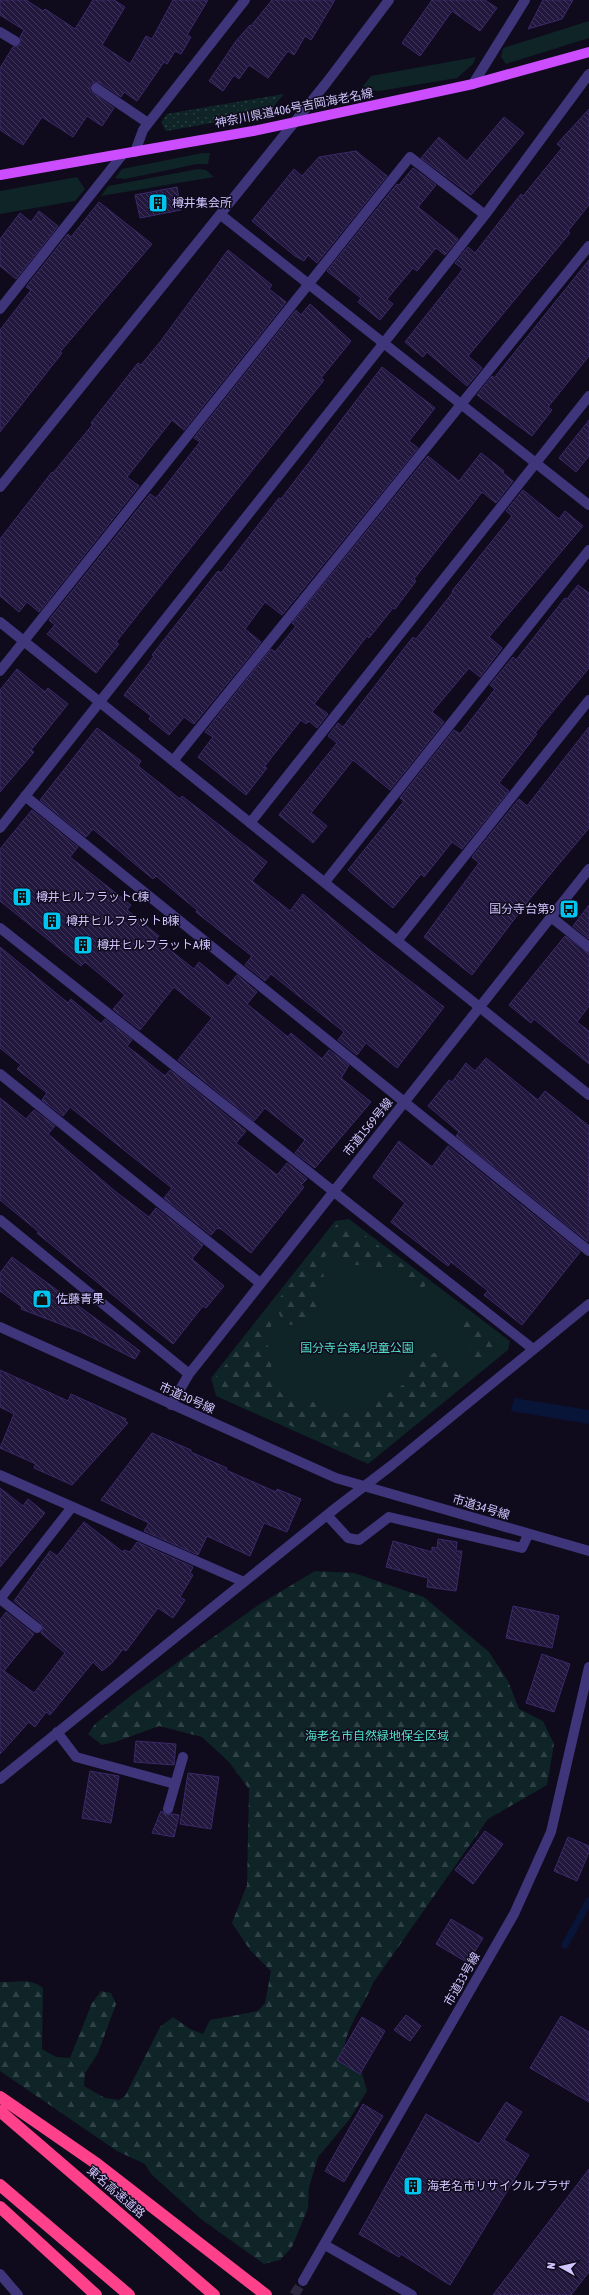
<svg xmlns="http://www.w3.org/2000/svg" width="589" height="2295" font-family="'Asap Condensed','Noto Sans JP',sans-serif">
  <style>
    .green { fill: #0e2426 }
    .forest { fill: url(#forest-firs) }
    .garden { fill: url(#garden-dots) }
    .water { fill: #081538 }
    .lines { fill: none; stroke-linecap: round; stroke-linejoin: round }
    .stream { stroke: #081538; stroke-width: 7 }
    .building { fill: url(#building-back-hatch); stroke: #3b2969 }
    .minor-tunnel { stroke: #2c273e; stroke-width: 10; stroke-dasharray: 10 5; stroke-linecap: butt }
    .minor { stroke: #3e357b; stroke-width: 10 }
    .major { stroke: #cc4cff; stroke-width: 10 }
    .highway { stroke: #ff408b; stroke-width: 12 }
    .labels { text-anchor: middle; stroke-width: 3; stroke-linejoin: round; paint-order: stroke }
    .street-label { font-size: 12px; fill: #d1c5ff; stroke: #0f0b1c }
    .poi-label { font-size: 12px; fill: #d1c5ff; stroke: #0f0b1c; text-anchor: start }
    .park-label { font-size: 12px; fill: #52dec7; stroke: #0f0b1c }
  </style>
  <defs>
    <pattern id="forest-firs" width="22" height="20" patternUnits="userSpaceOnUse"><rect width="22" height="20" fill="#0e2426"/><path d="M5 1l3.5 6h-7zM16 11l3.5 6h-7z" fill="#304247"/></pattern>
    <pattern id="garden-dots" width="8" height="8" patternUnits="userSpaceOnUse"><rect width="8" height="8" fill="#0e2426"/><path d="M2 2h.1M6 6h.1" fill="none" stroke="#304247" stroke-width="1.8" stroke-linecap="round"/></pattern>
    <pattern id="building-back-hatch" width="6" height="6" patternUnits="userSpaceOnUse"><rect width="6" height="6" fill="#22173d"/><path d="M-1 5l2 2M0 0l6 6M5-1l2 2" fill="none" stroke="#41375a"/></pattern>
  </defs>
  <rect width="100%" height="100%" fill="#0f0b1c"/>
  <path class="green" d="M589,21v17l-83,26 -5,-7 2,-9z
    M476,57l-3,7 -16,14 -78,13 -10,-1 -6,-4 8,-10z
    M284,94l-16,19 -102,18 -5,-9 6,-8z
    M202,153h8l-2,11h-11l-72,15 -10,-1 7,-9z
    M198,169l8,1 8,7 -113,19 7,-10z
    M77,177l8,12 -10,12 -75,13v-23z
    M349,1219l161,122 -2,9 -140,114 -152,-68 -5,-18 124,-157z"/>
  <path class="forest" d="M349,1223l78,60 -5,7 -10,1 -11,-18 -7,-4 -24,2 -11,-6 -13,-1 -5,-13 -14,-1 -5,19 3,12 -9,32 -9,8 -17,4 -8,-6 -8,-14 63,-81z
    M269,1311l4,8 -7,25 8,9c-6,26 -4,27 13,47l31,2 36,14 11,-6 11,-13 18,-6 10,-7 8,-17 13,-10 9,-4h12l10,5 7,7 1,13 -5,7 -92,74 -149,-65 -4,-15z
    M467,1317l8,2 28,22 -4,12 -19,13 -7,-4 -5,-25 -5,-4 -2,-12z
    M315,1571l39,2 70,24 65,55 19,29 11,28 24,12 11,23 -7,41 -59,34 -115,164c-9,24 -31,48 -29,74l18,16 5,18 -18,29 -31,37 -9,30 -1,21 -16,39 -12,13 -16,4 -63,-45 -50,-45 -6,-10 -28,-13 -117,-80v-89c15,1 30,-5 43,6l-1,61 14,8 14,1 22,-55 9,-12 10,2 5,11 -18,49 -13,20 -1,13 21,12 14,2 6,-4 35,-69 13,-10 17,12 13,5 7,-14 48,-9 7,-8 6,-32 -21,-21 -18,-27 15,-38 2,-96 -20,-27 -27,-25 -43,-11 -41,15 -16,4 -14,-11 7,-10 38,-30 127,-90z"/>
  <path class="garden" d="M284,94l-6,6 -115,20 4,-6z
    M275,104l-7,9 -102,18 -4,-7z"/>
  <path class="water" d="M514,1398l75,12v14l-78,-13z"/>
  <g class="lines">
    <path class="stream" d="M565,1945l24,-44"/>
  </g>
  <path class="building" d="M0,0h26l17,11 2,-2 30,20 18,-29h21l11,7 -23,38 28,19 16,-28 6,3 21,-39h35l-21,35 4,2 -10,17 -6,-3 -8,13 -3,-2 -27,39 -13,-9 -3,5 -21,-14 -6,-1 -4,3v6l24,17 -12,18 -15,-10 -14,21 -31,-20 -19,28 -23,-15v-62l13,-21 7,-2v-8l4,-7 -24,-15z
    M272,0h63l-24,40 -6,-4 -11,19 -6,-4 -20,27 -19,-13 -10,14 -5,-4 -11,16 -14,-10 27,-40 14,-16 1,1z
    M432,0h53l12,8 -17,23 -28,-20 -32,45 -18,-13z
    M543,0h30l-11,19 -34,10z
    M589,109v96l-21,26 2,2 -102,123 14,12 -15,18 -40,-34 -4,5 -18,-15 58,-73 -8,-6 13,-16 7,6 46,-59 2,2 39,-48 -5,-4z
    M504,117l20,16 -53,62 -50,-37 18,-21 28,24z
    M356,151l31,25 -70,87 -9,-8 -4,6 -9,-5 -43,-35 42,-52 8,7 17,-19z
    M413,168l23,17 -18,22 40,32 -13,16 -9,-7 -19,23 -4,-3 -26,31 6,5 -13,16 -22,-18 3,-4 -34,-27 70,-87 2,1z
    M177,187l4,23 -41,8 -5,-23z
    M99,202l53,42 -92,108 2,1 -62,79v-102l31,-40 -5,-3 42,-53 3,3z
    M39,211l19,15 -42,53 -16,-13v-27l20,-26 11,9z
    M228,250l44,35 -3,4 17,13 -102,128 -12,-10 -45,57 12,9 -100,126 -12,-10 -8,10 -19,-16v-57l52,-67 1,1 40,-49 -2,-1 47,-60 3,2 19,-23z
    M589,260v96l-41,51 4,3 -20,26 -55,-41 15,-19 2,2z
    M310,304l41,37 -30,37 3,2 -208,262 3,2 -23,29 -49,-39 8,-9 -6,-5 101,-126 6,4 44,-56 -6,-4 102,-128 5,5z
    M382,367l53,41 -26,33 9,7 -136,167 -17,-13 -20,27 16,13 -67,82 -10,-7 -15,18 -20,-16 2,-3 -27,-21 30,-39 -2,-1 66,-84 3,2 58,-75 2,1z
    M589,420v36l-13,16 -17,-14z
    M481,453l23,18 -1,2 10,8 -17,22 -14,-11 -68,87 2,2 -21,28 -2,-1 -24,30 -2,-2 -53,68 14,10 -11,14 -8,-7 -3,3 -5,-4 -37,47 3,1 -21,27 -48,-38 15,-20 -8,-5 66,-83 4,3 21,-26 -4,-3 136,-167 31,25z
    M523,490l36,29 6,-8 18,15 -94,111 13,11 -22,29 -11,-9 -37,44 12,10 -54,68 -37,-30 -42,53 16,13 -14,17 -34,-28 58,-72 -9,-7 10,-13 5,4 70,-90 3,2 37,-47 -1,-1 60,-75 -6,-5z
    M578,585l11,8v75l-54,65 2,1 -38,49 10,8 -47,58 -10,-7 -28,35 -3,-3 -28,34 -45,-38 56,-69 -4,-3 54,-68 6,4 35,-45 -5,-4 23,-28 3,3 49,-62 2,1z
    M17,669l28,23 3,-4 20,16 -37,46 3,2 -34,40v-102z
    M589,727v101l-61,73 -56,74 -48,-38 55,-74 -7,-6 47,-58 8,7z
    M97,728l44,33 -3,5 42,33 2,-3 85,66 -15,19 38,30 13,-17 64,54 77,59 -47,61 -31,-25 -9,12 -19,-15 6,-8 -73,-58 -6,7 -20,-16 7,-9 -56,-44 1,-2 -41,-34 -3,3 -60,-50 -7,8 -46,-37z
    M32,810l46,37 -8,10 61,48 -4,5 32,26 -3,3 38,30 5,-7 29,24 9,-11 20,17 -10,12 41,33 3,-4 31,26 7,-9 20,15 -8,13 30,24 -56,66 -20,-15 10,-13 -40,-32 -11,13 -76,-61 34,-42 -38,-31 -34,43 -27,-21 12,-14 -40,-33 -4,4 -81,-65v-52z
    M589,905v34l-16,-13z
    M565,936l24,17v53l-12,16 12,9v33l-55,-45 -3,4 -22,-18z
    M0,947l68,56 3,-4 30,25 4,-5 27,21 -5,6 38,30 5,-6 76,61 -10,12 41,32 10,-12 20,16 -6,6 3,2 -53,66 -30,-24 -4,-1 -6,7 -47,-37 8,-10 -102,-81 -7,9 -21,-16 5,-7 -30,-24 4,-4 -21,-17z
    M486,1058l52,42 7,-9 44,35 -1,116 -132,-106 3,-4 -31,-26 21,-26 3,2 14,-19 9,8z
    M0,1098l26,21 8,-9 21,16 -7,8 68,58 33,25 7,-9 47,37 -11,14 32,27 -18,22 -3,-2 -30,38 -136,-111 2,-1 -39,-32z
    M399,1141l33,26 16,-21 132,106 -58,73 -38,-30 4,-4 -37,-29 -3,4 -57,-44 14,-19 -32,-26z
    M12,1257l128,94 -5,8 -54,-27 -60,-23 1,-2 -22,-16v-18z
    M0,1370l68,31 3,-7 55,25 -1,2 3,2 -56,62 -38,-17 2,-4 -36,-16 14,-34 -14,-7z
    M152,1433l39,17v2l36,16 -1,2 50,22 1,-3 24,10 -14,33 -23,-9 -14,33 -43,-20 -9,19 -54,-24 5,-8 -48,-23z
    M0,1488l23,18 5,-7 17,14 -45,54z
    M84,1522l39,30 1,-2 6,2 7,-10 56,25 -3,6 3,2 -13,22 5,3 -12,18 -15,-10 -32,43 -3,-2 -11,14 -10,8 -9,-9 -43,53 -4,-3 -11,15 -6,-5 -29,32v-134l6,-8 28,22 -30,37 30,22 31,-40 -24,-20 2,-4 -2,-6 -27,-22 36,-50 7,5z
    M438,1539l19,3 -1,9h6l-6,40 -29,-4 1,-9 -42,-11 7,-26 39,11v-5l5,1z
    M513,1606l46,10 -7,32 -46,-10z
    M542,1654l28,10 -16,48 -28,-9z
    M136,1741l40,3 -2,21 -40,-3z
    M90,1771l29,5 -8,47 -29,-5z
    M188,1773l31,4 -8,52 -31,-5z
    M161,1811l6,4 6,-1 6,1 -5,22 -22,-4z
    M485,1831l18,13 -30,40 -18,-14z
    M568,1837l21,9v6l-12,29 -23,-10z
    M451,1919l32,19 -15,25 -32,-19z
    M406,2015l15,11 -11,15 -16,-11z
    M561,2016l28,16v70l-59,-34z
    M362,2017l23,14 -25,43 -23,-14z
    M506,2102l16,10 -18,28 25,15 -79,130 -49,-31 -2,3 -40,-23 67,-120 53,30z
    M363,2104l20,12 -39,66 -19,-11z
    M589,2169v103l-18,23h-78z"/>
  <g class="lines">
    <path class="minor-tunnel" d="M294,2295l9,-14"/>
    <path class="minor" d="M0,32l15,9
      M473,84l52,-84
      M96,88l52,35
      M135,152l8,-22 102,-130
      M221,215l368,290
      M0,309l123,-155
      M0,487l327,-405 62,-82
      M0,622l589,473
      M0,671l410,-514 75,58
      M173,761l416,-515
      M25,796l564,455
      M250,823l339,-427
      M0,828l485,-613 104,-141
      M325,882l264,-332
      M551,917l38,30
      M0,928l533,421
      M397,941l192,-241
      M0,1074l260,209
      M0,1220l189,154
      M0,1327l336,151 253,73
      M171,1405l18,-31 16,-20 384,-485
      M0,1475l244,107
      M327,1515l21,23 11,2 30,-23 133,31 6,-13
      M0,1599l72,-92
      M0,1599l37,29
      M57,1732l19,25 99,27
      M0,1779l337,-272 55,-42 197,-161
      M168,1809l15,-52
      M325,2245l87,50
      M0,2274l18,21
      M303,2281l211,-367 37,-82 38,-165"/>
    <path class="major" d="M0,175l253,-44 220,-47 116,-32"/>
    <path class="highway" d="M0,2097l97,67 169,131
      M0,2111l214,184
      M0,2185l129,110
      M0,2207l96,88"/>
  </g>
  <defs>
    <symbol id="building-square" viewBox="-11 -11 22 22"><rect x="-9" y="-9" width="18" height="18" rx="4" fill="#00c4f0" stroke="#0f0b1c"/><path d="M-4-6H4V6H1V3H-1V6H-4ZM-2.5-4.3h1.7v1.8h-1.7ZM.8-4.3h1.7v1.8H.8ZM-2.5-1h1.7V.8h-1.7ZM.8-1h1.7V.8H.8Z" fill="#111"/></symbol>
    <symbol id="bus-square" viewBox="-11 -11 22 22"><rect x="-9" y="-9" width="18" height="18" rx="4" fill="#00c4f0" stroke="#0f0b1c"/><path d="M-5-6H5V4H4V6H2V4H-2V6H-4V4H-5ZM-3.5-4V0h7V-4ZM-3.5 1.2v1.5H-2V1.2ZM2 1.2v1.5H3.5V1.2Z" fill="#111"/></symbol>
    <symbol id="shop-square" viewBox="-11 -11 22 22"><rect x="-9" y="-9" width="18" height="18" rx="4" fill="#00c4f0" stroke="#0f0b1c"/><path d="M-5-2.5h2.3a2.7 3.5 0 0 1 5.4 0H5L5.5 6h-11ZM-1.5-2.5h3a1.5 2.3 0 0 0-3 0Z" fill="#111"/></symbol>
  </defs>
  <g fill-rule="evenodd">
    <use href="#building-square" x="147" y="192" width="22" height="22"/>
    <use href="#building-square" x="11" y="886" width="22" height="22"/>
    <use href="#bus-square" x="558" y="898" width="22" height="22"/>
    <use href="#building-square" x="41" y="910" width="22" height="22"/>
    <use href="#building-square" x="72" y="934" width="22" height="22"/>
    <use href="#shop-square" x="31" y="1288" width="22" height="22"/>
    <use href="#building-square" x="402" y="2175" width="22" height="22"/>
  </g>
  <g class="labels">
    <g class="street-label">
      <text transform="translate(294 108) rotate(-11)" y="4">神奈川県道406号吉岡海老名線</text>
      <text transform="translate(368 1127) rotate(-51)" y="4">市道1569号線</text>
      <text transform="translate(187 1398) rotate(24)" y="4">市道30号線</text>
      <text transform="translate(481 1507) rotate(17)" y="4">市道34号線</text>
      <text transform="translate(462 1979) rotate(-60)" y="4">市道33号線</text>
      <text transform="translate(116 2192) rotate(41)" y="4">東名高速道路</text>
    </g>
    <g class="poi-label">
      <text x="172" y="207">樽井集会所</text>
      <text x="36" y="901">樽井ヒルフラットC棟</text>
      <text x="555" y="913" text-anchor="end">国分寺台第9</text>
      <text x="66" y="925">樽井ヒルフラットB棟</text>
      <text x="97" y="949">樽井ヒルフラットA棟</text>
      <text x="56" y="1303">佐藤青果</text>
      <text x="427" y="2190">海老名市リサイクルプラザ</text>
    </g>
    <g class="park-label">
      <text x="357" y="1352">国分寺台第4児童公園</text>
      <text x="377" y="1740">海老名市自然緑地保全区域</text>
    </g>
  </g>
  <g transform="translate(561 2267) rotate(278)" stroke="#0f0b1c" stroke-width="3" paint-order="stroke">
  <path d="M0-3L7 15L0 10L-7 15Z" fill="#d1c5ff"/>
  <text y="-6" font-size="11" font-weight="bold" text-anchor="middle" fill="#d1c5ff">N</text>
  </g>
</svg>
